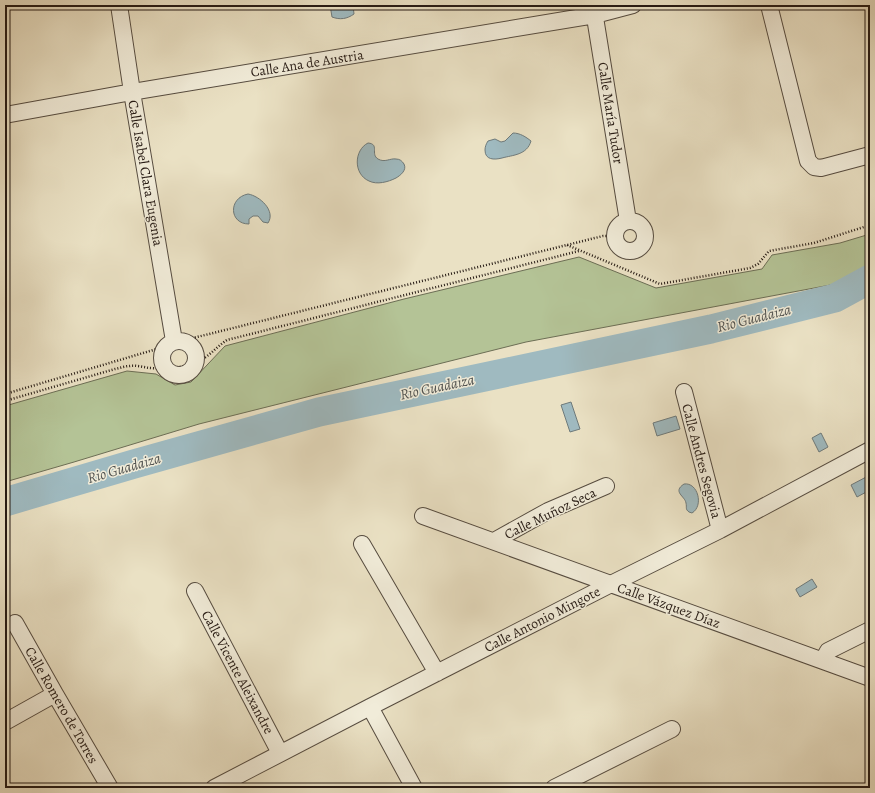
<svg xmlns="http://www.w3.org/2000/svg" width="875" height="793" font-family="Alegreya,serif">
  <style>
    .green { fill: #b4c396; stroke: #6c6e55 }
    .water { fill: #9fbac0; stroke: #6e7a7b }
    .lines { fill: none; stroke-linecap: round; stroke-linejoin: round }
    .river { stroke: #9fbac0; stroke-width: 29 }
    .minor-casing { stroke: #564c40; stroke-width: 18 }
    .path { stroke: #251a14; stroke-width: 2.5; stroke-dasharray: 1 2; stroke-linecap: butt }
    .minor { stroke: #f1ecd9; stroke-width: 16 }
    .labels { text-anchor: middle; stroke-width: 3; stroke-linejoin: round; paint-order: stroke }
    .street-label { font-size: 14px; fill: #251a14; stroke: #f1ecd9 }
    .water-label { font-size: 15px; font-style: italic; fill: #505250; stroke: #f1ecd9 }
  </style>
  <rect width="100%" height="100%" fill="#eae1c4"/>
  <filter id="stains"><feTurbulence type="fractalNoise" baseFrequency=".005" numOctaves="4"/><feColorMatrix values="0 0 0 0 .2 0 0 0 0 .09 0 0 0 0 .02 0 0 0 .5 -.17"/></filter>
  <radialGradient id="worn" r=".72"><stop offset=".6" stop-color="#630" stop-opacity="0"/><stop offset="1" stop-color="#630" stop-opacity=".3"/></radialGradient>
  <path class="green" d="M870,234v39l-13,7 -331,62 -327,82 -125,38 -69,20v-76l122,-35 29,3 19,11 16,-3 34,-36 179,-47 175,-42 77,31 106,-19 10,-14 68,-12z"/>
  <path class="water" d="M330,5h23l1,9c-7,5 -14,6 -22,3z
    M513,133c7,0 13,4 18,8 -4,14 -18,14 -29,17 -8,2 -17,2 -17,-8 0,-3 1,-6 3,-9l7,-2 6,3 4,-1z
    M368,143c12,1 2,11 10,16 7,4 12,-1 18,0 4,0 6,2 8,5 3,6 -3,11 -8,14 -8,4 -19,7 -27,3 -16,-7 -15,-31 -1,-38z
    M248,194c12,2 28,17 20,29l-5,-1 -5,-6h-5l-4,3v5c-20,0 -21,-26 -1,-30z
    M571,402l9,27 -10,3 -9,-27z
    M676,416l4,13 -23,7 -4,-13z
    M821,433l7,14 -9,5 -7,-14z
    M870,475v15l-13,7 -6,-12z
    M684,484c14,-2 20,22 8,29l-3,-1c-4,-3 -2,-4 -3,-9 -1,-7 -14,-11 -2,-19z
    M812,579l5,8 -17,10 -4,-7v-1z"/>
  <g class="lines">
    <path class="river" d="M5,502l129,-38 185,-52 392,-83 124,-31 35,-19"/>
    <defs>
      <path id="minor" d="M119,5l13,87 42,249
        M593,5l35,216
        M769,5l39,156 6,6 7,1 49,-13
        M595,15l38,-10
        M5,115l127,-23 463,-77 10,-10
        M615 236a15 15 0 1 1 30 0a15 15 0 1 1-30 0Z
        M162 358a17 17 0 1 1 34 0a17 17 0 1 1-34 0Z
        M684,392l36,138
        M423,516l447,162
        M494,541l54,-30 58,-25
        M362,544l75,129
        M195,591l85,162
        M15,623l40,71 55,94
        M823,660l5,-9 42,-21
        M370,707l44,81
        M5,722l50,-28
        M214,788l156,-81 241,-123 109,-54 150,-80
        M554,788l118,-59"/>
    </defs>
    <use href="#minor" class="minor-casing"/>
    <path class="path" d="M567,245l93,39 90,-16 8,-4 11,-13 45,-8 56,-18
      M189,339l414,-103h12
      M5,394l155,-46
      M5,401l110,-32c5,-1 10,-3 15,-3 6,-1 13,1 19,2 16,1 32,1 48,-6 12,-5 19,-15 30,-22l352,-89"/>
    <use href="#minor" class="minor"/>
  </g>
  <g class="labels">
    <g class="street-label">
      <text transform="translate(307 63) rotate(-9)" y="5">Calle Ana de Austria</text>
      <text transform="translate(611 113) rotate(81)" y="5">Calle María Tudor</text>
      <text transform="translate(146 173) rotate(80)" y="5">Calle Isabel Clara Eugenia</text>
      <text transform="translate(702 461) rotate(75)" y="5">Calle Andres Segovia</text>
      <text transform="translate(550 513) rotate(-26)" y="5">Calle Muñoz Seca</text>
      <text transform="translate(669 605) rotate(20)" y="5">Calle Vázquez Díaz</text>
      <text transform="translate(542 619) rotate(-27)" y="5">Calle Antonio Mingote</text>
      <text transform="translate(238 672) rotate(62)" y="5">Calle Vicente Aleixandre</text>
      <text transform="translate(62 705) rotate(60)" y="5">Calle Romero de Torres</text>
    </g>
    <g class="water-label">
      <text transform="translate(754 318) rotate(-14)" y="5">Rio Guadaiza</text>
      <text transform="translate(437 387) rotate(-12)" y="5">Rio Guadaiza</text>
      <text transform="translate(124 468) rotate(-16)" y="5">Rio Guadaiza</text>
    </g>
  </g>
  <rect width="875" height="793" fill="none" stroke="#eae1c4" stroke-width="20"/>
  <rect x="6" y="6" width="863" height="781" fill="none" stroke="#251a14" stroke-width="2"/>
  <rect x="10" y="10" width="855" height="773" fill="none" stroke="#251a14"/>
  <rect width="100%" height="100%" filter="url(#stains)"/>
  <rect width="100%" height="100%" fill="url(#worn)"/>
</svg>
